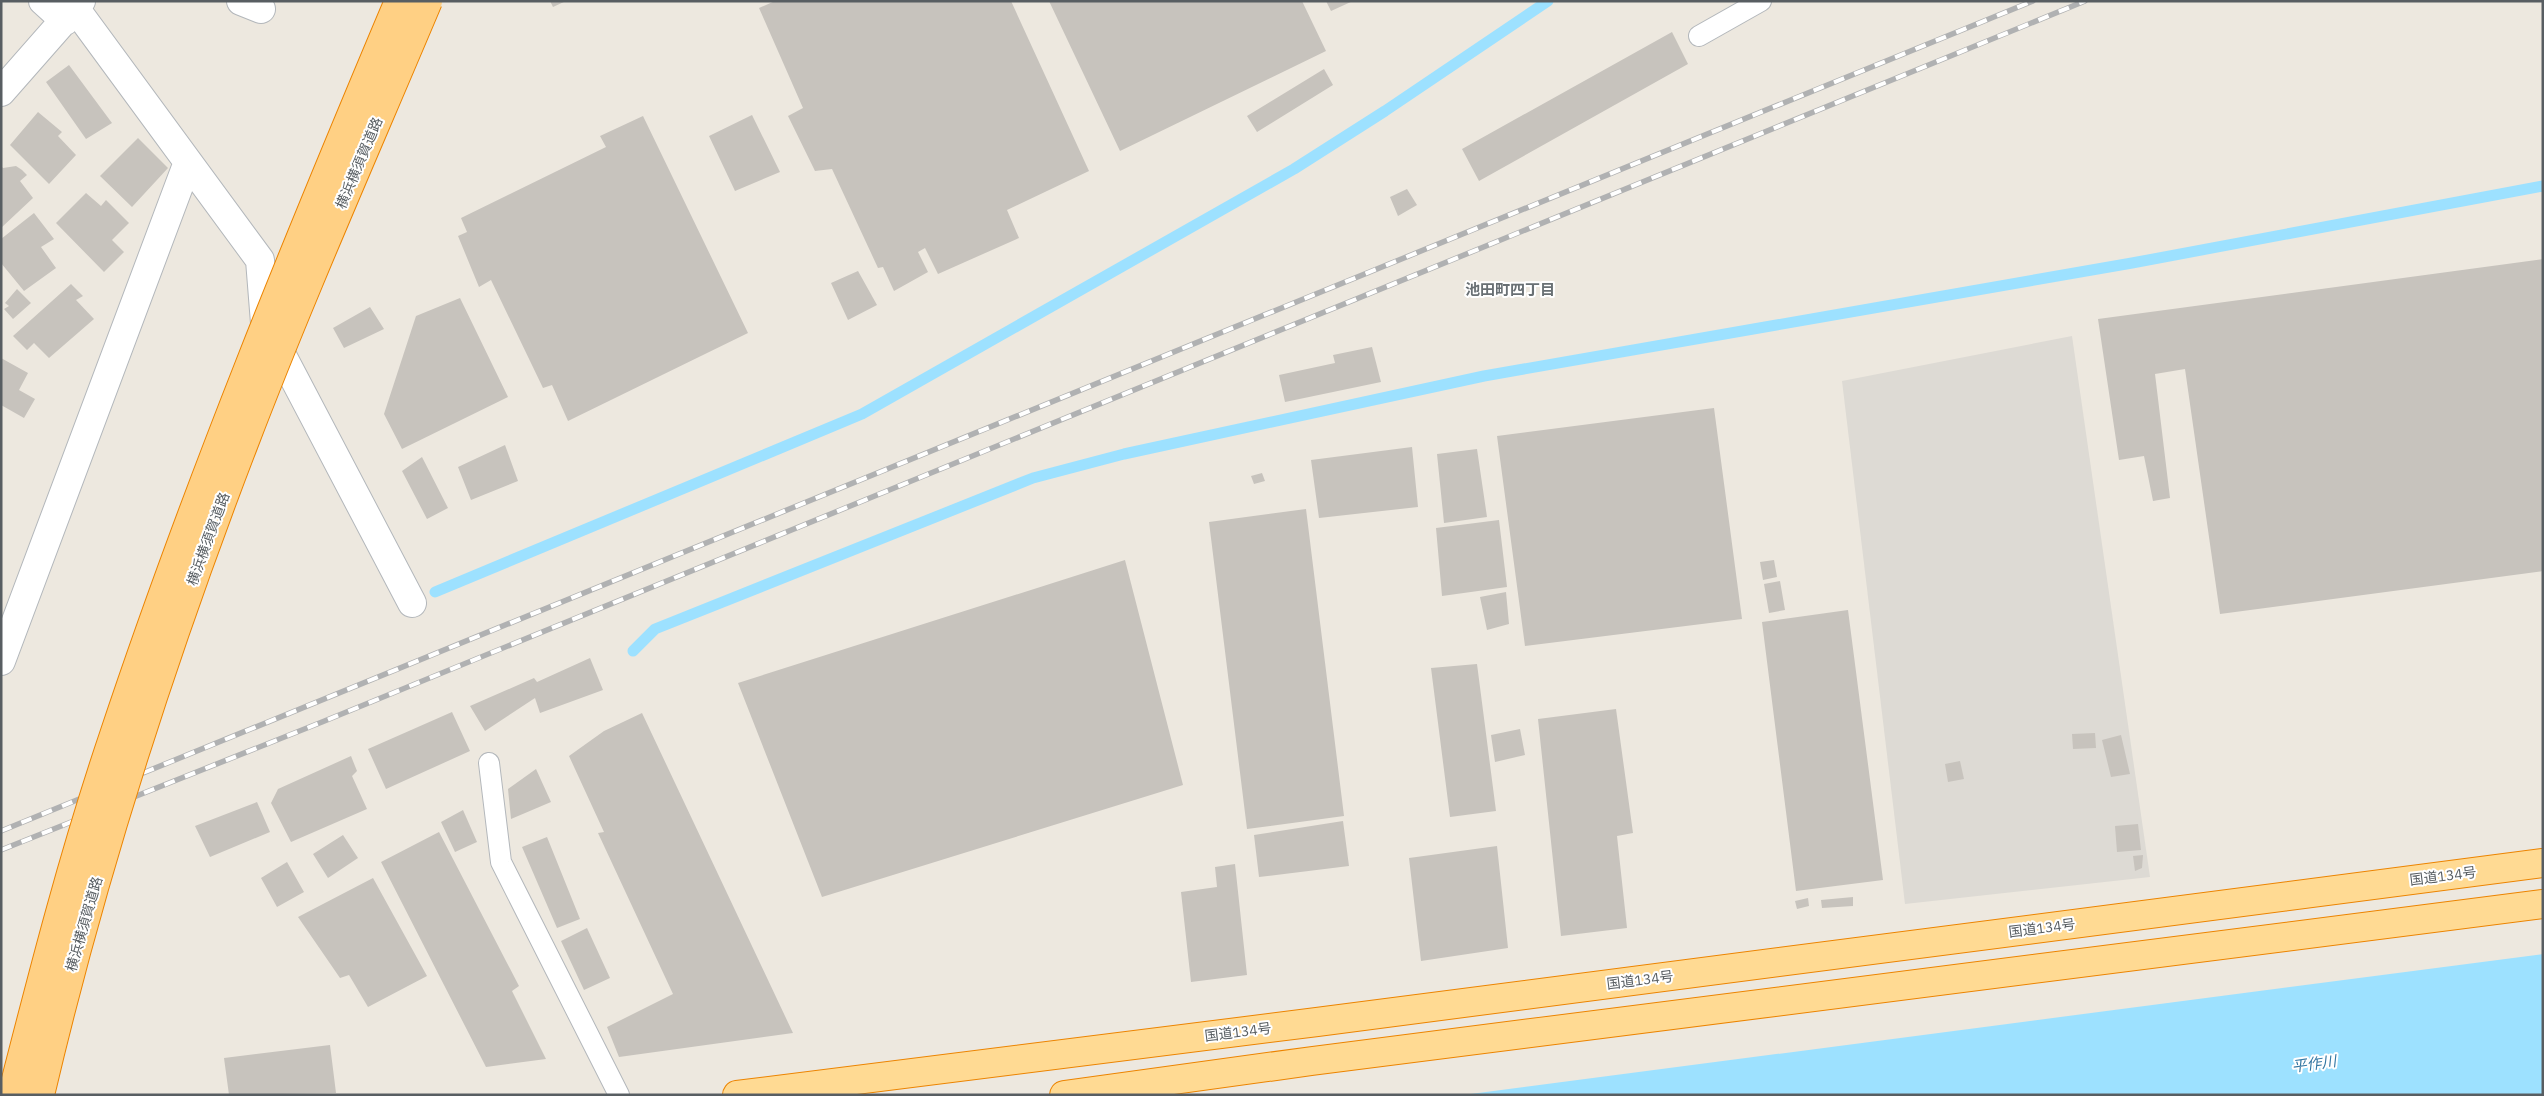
<svg xmlns="http://www.w3.org/2000/svg" width="2544" height="1096" font-family="'IBM Plex Sans','Noto Sans JP',sans-serif">
  <style>
    .industrial { fill: #dddad4 }
    .water { fill: #9de1ff }
    .lines { fill: none; stroke-linecap: round; stroke-linejoin: round }
    .stream { stroke: #9de1ff; stroke-width: 11 }
    .building { fill: #c7c3bd }
    .service-casing { stroke: #b3b7bb; stroke-width: 22 }
    .minor-casing { stroke: #b3b7bb; stroke-width: 30 }
    .tertiary-casing { stroke: #b3b7bb; stroke-width: 30 }
    .trunk-casing { stroke: #ec8400; stroke-width: 30 }
    .service { stroke: #fff; stroke-width: 20 }
    .minor { stroke: #fff; stroke-width: 28 }
    .tertiary { stroke: #fff; stroke-width: 28 }
    .trunk { stroke: #ffda93; stroke-width: 28 }
    .rail-casing { stroke: #b0b1b2; stroke-width: 5.5 }
    .rail { stroke: #fff; stroke-width: 4; stroke-dasharray: 11; stroke-linecap: butt }
    .motorway-bridge-casing { stroke: #ec8400; stroke-width: 30; stroke-linecap: butt }
    .motorway-bridge { stroke: #ffd084; stroke-width: 28 }
    .labels { text-anchor: middle; stroke-width: 4; stroke-linejoin: round; paint-order: stroke }
    .street-label { font-size: 14px; fill: #585e62; stroke: #fff }
    .neighbourhood-label { font-size: 15px; font-weight: bold; fill: #697074; stroke: #fff }
    .water-label { font-size: 15px; font-style: italic; fill: #3377a3; stroke: #fff }
  </style>
  <rect width="100%" height="100%" fill="#ede8df"/>
  <path class="industrial" d="M2072,336l78,541 -245,27 -63,-523z"/>
  <path class="water" d="M2543,954v141h-1080z"/>
  <g class="lines">
    <path class="stream" d="M435,592l427,-178 432,-245 91,-58 163,-110
      M633,651l22,-22 378,-151 91,-24 360,-78 648,-113 411,-77"/>
  </g>
  <path class="building" d="M550,1h16l-13,6z
    M775,1h236l78,170 -82,39 12,28 -81,36 -13,-26 -7,4 10,20 -34,19 -11,-24 -5,1 -46,-99 -17,2 -27,-55 15,-8 -44,-100z
    M1049,1h253l24,50 -206,100z
    M1326,1h27l-22,10z
    M1672,32l16,32 -209,117 -17,-32z
    M69,65l43,58 -26,16 -40,-57z
    M1324,69l9,16 -76,47 -10,-16z
    M38,112l24,20 -4,4 18,19 -27,29 -39,-39z
    M752,115l28,57 -45,19 -26,-55z
    M643,116l105,217 -180,88 -16,-36 -9,3 -52,-108 -12,7 -21,-51 9,-4 -6,-14 145,-71 -6,-11z
    M138,138l30,30 -36,39 -32,-31z
    M1,166l2,2 13,-2 6,4 5,5 -7,6 13,17 -32,30z
    M1407,189l10,16 -19,11 -8,-19z
    M86,193l15,13 5,-6 23,23 -17,17 12,12 -20,20 -48,-49z
    M34,213l20,26 -13,8 15,21 -32,23 -23,-28v-24z
    M2543,259v312l-323,43 -35,-245 -30,5 15,124 -17,3 -9,-45 -25,4 -21,-141z
    M858,271l19,34 -29,15 -17,-37z
    M71,284l12,12 -7,4 18,19 -45,39 -15,-15 -7,7 -14,-14z
    M17,289l14,14 -18,16 -9,-10 5,-3 -4,-3z
    M460,298l48,99 -106,52 -18,-35 32,-98z
    M370,307l14,22 -40,19 -11,-20z
    M1372,347l9,35 -96,20 -6,-27 56,-12 -2,-8z
    M1,358l27,15 -9,17 16,9 -11,19 -23,-13z
    M1714,408l28,211 -217,27 -28,-210z
    M505,445l13,36 -47,19 -13,-33z
    M1412,447l6,60 -99,11 -8,-58z
    M1477,449l10,68 -43,6 -7,-69z
    M422,457l26,51 -21,11 -25,-48z
    M1262,473l3,8 -11,3 -3,-8z
    M1306,509l38,307 -97,13 -38,-307z
    M1499,520l8,67 -65,9 -6,-68z
    M1125,560l58,225 -361,112 -84,-214z
    M1774,560l3,17 -14,3 -3,-18z
    M1780,581l5,29 -16,3 -5,-29z
    M1506,592l3,32 -22,6 -7,-33z
    M1848,610l35,270 -87,11 -34,-269z
    M590,658l13,32 -63,23 -5,-15 -50,33 -15,-25 64,-28 3,4z
    M1477,664l19,147 -46,6 -19,-149z
    M1616,709l17,124 -16,3 10,92 -66,8 -23,-217z
    M452,712l18,39 -84,38 -18,-40z
    M642,713l151,320 -174,24 -12,-30 66,-33 -75,-161 6,-1 -35,-76 35,-25z
    M1520,729l5,26 -30,7 -4,-27z
    M2095,733l1,15 -23,1 -1,-15z
    M2121,735l9,39 -19,3 -9,-37z
    M351,756l6,15 -5,5 15,33 -76,33 -20,-39 7,-14z
    M1960,761l4,18 -16,3 -3,-18z
    M536,769l15,33 -40,17 -3,-30z
    M257,802l13,30 -60,25 -15,-31z
    M463,810l14,32 -22,10 -14,-30z
    M1343,821l6,45 -90,11 -5,-42z
    M2138,824l3,26 -24,2 -2,-26z
    M439,832l80,154 -7,5 34,68 -60,8 -105,-205z
    M343,835l15,23 -30,20 -15,-24z
    M547,837l33,82 -23,9 -35,-81z
    M1497,846l11,102 -87,13 -12,-103z
    M2143,855l-1,13 -7,3 -2,-15z
    M287,862l17,30 -27,15 -16,-29z
    M1235,864l12,111 -56,7 -10,-90 36,-5 -2,-20z
    M373,878l54,98 -59,31 -19,-32 -9,3 -42,-61z
    M1853,897v9l-31,2 -1,-8z
    M1808,898l1,8 -12,3 -2,-8z
    M587,928l23,50 -26,12 -23,-49z
    M330,1045l6,48 -107,2 -5,-37z"/>
  <g class="lines">
    <defs>
      <path id="service" d="M1699,36l62,-35
        M489,763l12,99 118,233"/>
      <path id="minor" d="M241,1l20,8
        M75,8l185,252 5,63 147,280
        M1,661l187,-499"/>
      <path id="tertiary" d="M43,1l22,20
        M1,92l80,-91"/>
      <path id="trunk" d="M737,1095l580,-73 1226,-159
        M1064,1095l248,-34 1231,-157"/>
    </defs>
    <use href="#service" class="service-casing"/>
    <use href="#minor" class="minor-casing"/>
    <use href="#tertiary" class="tertiary-casing"/>
    <use href="#trunk" class="trunk-casing"/>
    <use href="#service" class="service"/>
    <use href="#minor" class="minor"/>
    <use href="#tertiary" class="tertiary"/>
    <use href="#trunk" class="trunk"/>
    <defs>
      <path id="rail" d="M1,831l2032,-830
        M1,850l321,-128 1763,-721"/>
    </defs>
    <use href="#rail" class="rail-casing"/>
    <use href="#rail" class="rail"/>
    <defs>
      <path id="motorway-bridge" d="M12,1095c31,-121 62,-242 102,-360 83,-249 183,-492 285,-734
        M40,1095c52,-222 122,-439 204,-652 57,-149 122,-295 184,-442"/>
    </defs>
    <use href="#motorway-bridge" class="motorway-bridge-casing"/>
    <use href="#motorway-bridge" class="motorway-bridge"/>
  </g>
  <g class="labels">
    <g class="street-label">
      <text transform="translate(359 163) rotate(-67)" y="5">横浜横須賀道路</text>
      <text transform="translate(208 539) rotate(-70)" y="5">横浜横須賀道路</text>
      <text transform="translate(2443 876) rotate(-7)" y="5">国道134号</text>
      <text transform="translate(84 924) rotate(-74)" y="5">横浜横須賀道路</text>
      <text transform="translate(2042 928) rotate(-7)" y="5">国道134号</text>
      <text transform="translate(1640 980) rotate(-7)" y="5">国道134号</text>
      <text transform="translate(1238 1032) rotate(-7)" y="5">国道134号</text>
    </g>
    <g class="neighbourhood-label">
      <text x="1510" y="295">池田町四丁目</text>
    </g>
    <g class="water-label">
      <text transform="translate(2314 1064) rotate(-8)" y="5">平作川</text>
    </g>
  </g>
  <rect width="2544" height="1096" fill="none" stroke="#585e62" stroke-width="5"/>
</svg>
